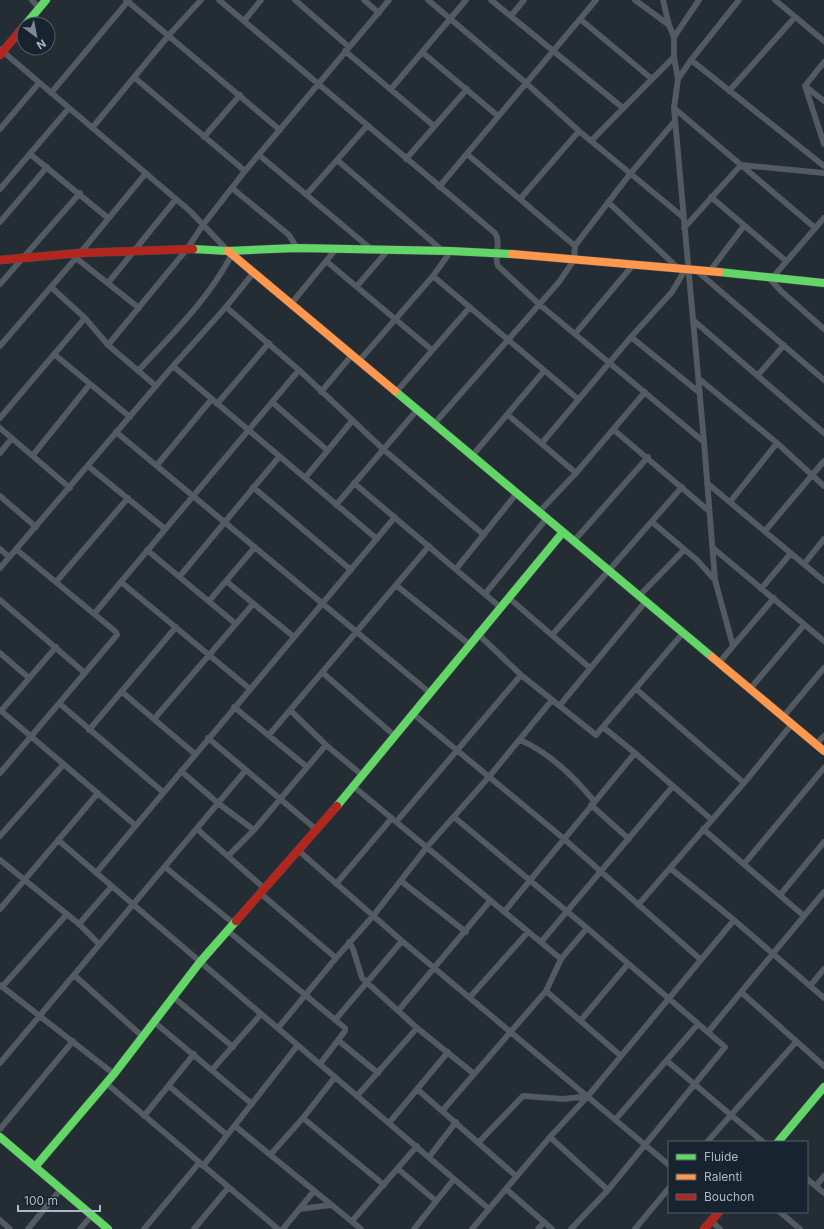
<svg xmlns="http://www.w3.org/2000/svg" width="824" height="1229" font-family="Inter,sans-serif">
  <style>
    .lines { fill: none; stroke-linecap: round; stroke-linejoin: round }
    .street-casing { stroke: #42484e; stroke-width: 6 }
    .fast-casing { stroke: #42484e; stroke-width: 9 }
    .slow-casing { stroke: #42484e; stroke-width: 9 }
    .jam-casing { stroke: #42484e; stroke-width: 9 }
    .street { stroke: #545a62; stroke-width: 5.5 }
    .fast { stroke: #63d668; stroke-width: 8 }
    .slow { stroke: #ff974d; stroke-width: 8 }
    .jam { stroke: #b3261e; stroke-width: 8 }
  </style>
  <rect width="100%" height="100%" fill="#242c34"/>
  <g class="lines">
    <defs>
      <path id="street" d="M32,0l7,8
        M126,0l154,130
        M219,0l276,233c7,10 -2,22 3,33l41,38 165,138
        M295,0l54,47
        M364,0l15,13
        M428,0l98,83 53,48 104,86
        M491,0l132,108
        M635,0l34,25
        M663,0l6,25 5,12v20l4,22 -4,29 140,119
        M775,0l49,41
        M511,16l13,-16
        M580,19l72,60 22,-22
        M244,21l17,-21
        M674,37l25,-37
        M0,49l190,162 38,40
        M345,51l89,75
        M422,52l76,64
        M691,60l133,106
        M824,62l-19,24 19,58
        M135,78l110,93
        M678,79l13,-19 48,-60
        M805,86l19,15
        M391,89l75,-89
        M729,91l66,-74
        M51,93l78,-93
        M674,108l30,334 11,138 18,66 -14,17
        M92,128l77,-93 32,-35
        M0,129l39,-46
        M204,137l36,-42
        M591,141l61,-62
        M30,154l78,64
        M467,154l108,92
        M259,155l112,94
        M406,159l61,-70
        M337,160l106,91
        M439,187l157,-187
        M232,188l57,47 8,13
        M0,189l69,-81
        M307,194l60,-68
        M711,197l75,64
        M520,199l59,-68
        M608,202l71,67
        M0,222l47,-55
        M684,228l57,-63 83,8
        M76,258l63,50
        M326,261l106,89
        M697,271l127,109
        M709,272l35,-46
        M433,276l145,123
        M767,276l14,15 43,38
        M773,277l51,-59
        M108,283l68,-84
        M0,284l80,-91
        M357,286l31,-36
        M291,304l45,-55
        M85,318l23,27 48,41
        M693,320l131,113
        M575,334l58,-69
        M631,337l69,56
        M108,345l79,-96 16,-24 42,-54 144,-171
        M0,346l76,-88 70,-85
        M54,354l76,63
        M359,361l74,-85 18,-25
        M173,366l204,173
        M299,370l84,79 101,86
        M138,371c34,-37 71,-72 94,-117
        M758,375l26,-30
        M698,378l79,65 47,43
        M321,392l31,-37
        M396,392l74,-85
        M272,402l55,48
        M217,404l52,-61
        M508,415l68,58
        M0,418l85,-100 -34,-31
        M434,424l125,-142 15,-22 1,-14 2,-3 53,-69 45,-53
        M0,428l70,60
        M614,430l95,81
        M116,432l313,260
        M542,443l89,-106 41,-45 13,-22
        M0,453l12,-15
        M33,455l57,-71
        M472,456l72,-85
        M157,465l54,-65
        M88,466l77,63
        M305,478l47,-57
        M354,483l146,124
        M707,483l117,98
        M253,487l98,83
        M0,496l36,31
        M730,502l47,-59
        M336,505l81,-95
        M539,512l37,-39 69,-81
        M652,522l45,38 17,19
        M765,531l59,-70
        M574,541l74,-84
        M713,548l111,93
        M0,549l9,8
        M147,550l89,74
        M804,564l20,-25
        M0,568l173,-202 53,-59 28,-35
        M456,569l61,-76
        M180,576l99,-119
        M226,581l68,56
        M56,582l72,-84
        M121,582l129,107
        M397,586l72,58
        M761,589l30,-36
        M485,594l62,-76
        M639,596l45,-46
        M509,598l81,70
        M0,600l85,73
        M209,601l46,-54
        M94,614l205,-244 -73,-63
        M477,633l44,42 75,60 87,-102
        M553,634l129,-147
        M733,646l41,-48
        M0,653l29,25
        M323,673l72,63
        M636,689l108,94
        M750,689l54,-64
        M122,692l73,62
        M60,704l103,88
        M560,705l86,-104
        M234,707l73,60
        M0,710l135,115
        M1,711l55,-64
        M291,711l35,34 36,30
        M412,713l151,125 137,121
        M783,717l41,-49
        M154,719l99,-115
        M603,727l32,26 77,67
        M89,730l87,-103
        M269,735l160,-189
        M208,738l109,92
        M520,740c28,12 55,38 74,61
        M816,744l8,-8
        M181,771l38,33 35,26
        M0,773l117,-138 -1,-3 -99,-82
        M353,786l208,173
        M591,805l38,34
        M454,817l133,111 138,119 -117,143 -37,39
        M397,821l124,-146
        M197,829l67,59
        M703,829l101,87
        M0,836l63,-71
        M58,840l431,369
        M299,851l103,90 267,224
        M228,856l26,-26 72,-85
        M0,860l79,64 20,20
        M744,864l80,-96
        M165,867l68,56
        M670,868l64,52 90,78
        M96,873l299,-356
        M401,881l65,51
        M336,884l56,-66
        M260,893l76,65
        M780,895l44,-53
        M638,905l106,-122 48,-59
        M0,909l98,-116
        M504,912l131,-159
        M79,924l33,-38
        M227,930l118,98v3l-25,33
        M349,942l4,7 9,29 55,50 56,45
        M541,942l132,-156
        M74,975l68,61
        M0,985l114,89
        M810,986l14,-17
        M2,987l65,-73
        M546,991l75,65
        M741,992l83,74
        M172,996l61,51
        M470,997l58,-65
        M398,1011l92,-110
        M335,1020l67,-79
        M581,1020l47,-56
        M153,1021l99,83
        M278,1028l58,-70 37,-42 54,-69 61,-69 64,-78
        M708,1032l116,-140
        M339,1041l39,32
        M667,1061l96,81
        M0,1063l245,-292
        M212,1070l49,-56
        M106,1083l172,146
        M169,1086l58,49
        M417,1089l99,87
        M357,1096l60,-68
        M443,1110l103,-119 15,-32 26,-31
        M144,1116l50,-62
        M303,1118l81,67
        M615,1120l83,-96
        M389,1123l59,-71
        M235,1126l126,103
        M0,1129l73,-88
        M550,1137l58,53
        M479,1142l44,-46 41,3 24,-3
        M707,1142l89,-100
        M271,1154l32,-36 32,-41
        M429,1157l27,-35
        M203,1166l94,-120
        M398,1169l38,32
        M807,1179l17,14
        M816,1186l8,-10
        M506,1189l46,40
        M300,1209l31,-4
        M780,1212l20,17
        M0,1220l10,9
        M352,1221l65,-75
        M711,1221l9,8
        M28,1229l33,-40
        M80,1229l12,-14
        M144,1229l55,-66
        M194,1229l34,-41
        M283,1229l31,-38
        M414,1229l40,-50
        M472,1229l78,-92 38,-41 146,-176
        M538,1229l6,-7
        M635,1229l34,-41"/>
      <path id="fast" d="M26,24l20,-24
        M193,249l35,2 69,-3 154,3 61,3
        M719,272l105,11
        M395,391l317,266
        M337,806l226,-274
        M0,1137l108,92
        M778,1142l46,-55
        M35,1167l79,-93 86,-112 36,-41"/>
      <path id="slow" d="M228,251l167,140
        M512,254l207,18
        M712,657l112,94"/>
      <path id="jam" d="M0,55l24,-29
        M0,260l80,-7 113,-4
        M236,921l101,-115
        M704,1229l15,-17"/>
    </defs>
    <use href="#street" class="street-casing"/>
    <use href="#fast" class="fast-casing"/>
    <use href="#slow" class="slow-casing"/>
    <use href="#jam" class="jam-casing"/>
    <use href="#street" class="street"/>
    <use href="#fast" class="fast"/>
    <use href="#slow" class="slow"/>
    <use href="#jam" class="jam"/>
  </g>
  <rect x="668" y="1141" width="140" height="72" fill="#17232e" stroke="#535f6b"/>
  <rect x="676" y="1154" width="20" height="6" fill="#63d668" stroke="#535f6b"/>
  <text x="704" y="1161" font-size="12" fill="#acb9c7">Fluide</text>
  <rect x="676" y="1174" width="20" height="6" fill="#ff974d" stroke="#535f6b"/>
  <text x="704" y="1181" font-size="12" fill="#acb9c7">Ralenti</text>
  <rect x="676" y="1194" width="20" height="6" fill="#b3261e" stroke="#535f6b"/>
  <text x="704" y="1201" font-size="12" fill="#acb9c7">Bouchon</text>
  <g transform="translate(36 36) rotate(148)"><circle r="19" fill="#17232e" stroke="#535f6b"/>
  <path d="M0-3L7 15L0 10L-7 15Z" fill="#7c8894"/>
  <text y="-6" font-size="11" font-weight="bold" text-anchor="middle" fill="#acb9c7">N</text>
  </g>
  <path d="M18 1205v6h82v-6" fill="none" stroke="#acb9c7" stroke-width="2"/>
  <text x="24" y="1205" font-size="12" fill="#acb9c7" stroke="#17232e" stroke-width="3" paint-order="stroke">100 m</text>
</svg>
